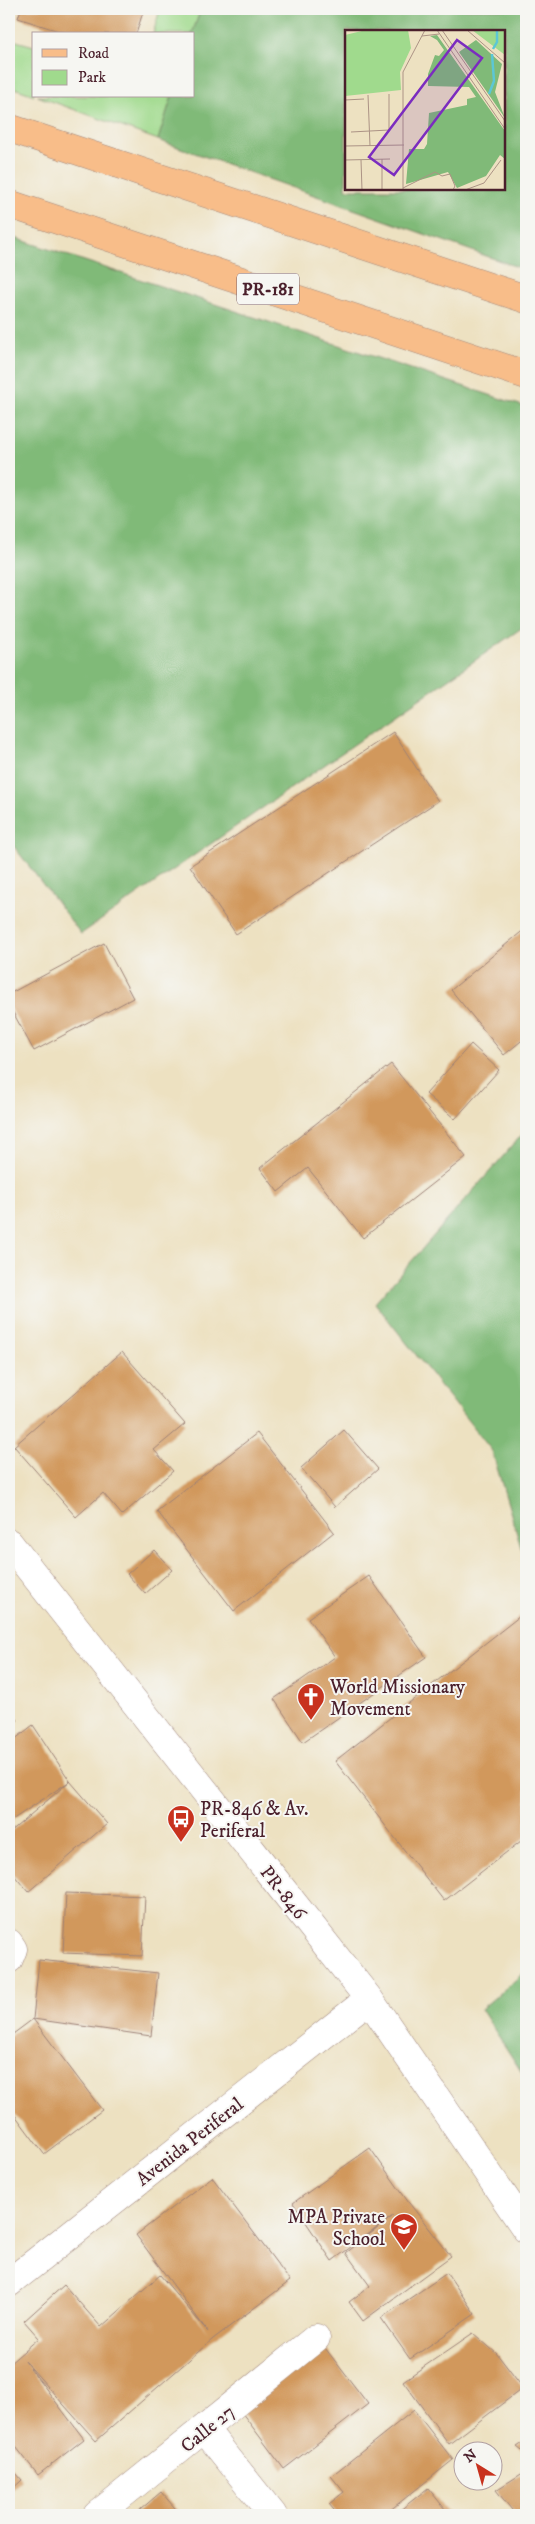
<svg xmlns="http://www.w3.org/2000/svg" width="535" height="2524" font-family="'IM FELL DW Pica',serif">
  <style>
    .green { fill: #a0da8d; stroke: #757c5c }
    .forest { fill: #80ba78; stroke: #656c52; fill-rule: evenodd }
    .building { fill: #d1985c }
    .lines { fill: none; stroke-linecap: round; stroke-linejoin: round }
    .minor-casing { stroke: #9c8076; stroke-width: 29 }
    .major-casing { stroke: #9c8076; stroke-width: 29 }
    .minor { stroke: #fff; stroke-width: 28 }
    .major { stroke: #f8bd89; stroke-width: 28 }
    .labels { text-anchor: middle; stroke-width: 4; stroke-linejoin: round; paint-order: stroke }
    .shield { fill: #f6f6f2; stroke: #7e6067; stroke-width: 1 }
    .shield-label { font-size: 18px; font-weight: bold; fill: #4a1f2b }
    .poi-label { font-size: 19px; fill: #4a1f2b; stroke: #f6f6f2; text-anchor: start }
    .street-label { font-size: 19px; fill: #4a1f2b; stroke: #f6f6f2 }
    .inset-river { fill: none; stroke: #5cc7d5; stroke-width: 2.5 }
    .inset-road { fill: none; stroke: #ac9385; stroke-width: 1 }
    .view { fill: #7b2cbf; fill-opacity: 0.15; stroke: #7b2cbf; stroke-width: 2.5 }
    .inset-edge { fill: none; stroke: #4a1f2b; stroke-width: 2.5 }
  </style>
  <rect width="100%" height="100%" fill="#f6f6f2"/>
  <filter id="ink" filterUnits="userSpaceOnUse"><feTurbulence type="fractalNoise" baseFrequency=".02" numOctaves="2"/><feDisplacementMap in="SourceGraphic" scale="10" xChannelSelector="R" yChannelSelector="G"/><feConvolveMatrix kernelMatrix="1 2 1 2 8 2 1 2 1" color-interpolation-filters="sRGB"/></filter>
  <filter id="wash" filterUnits="userSpaceOnUse"><feTurbulence type="fractalNoise" baseFrequency=".0096" numOctaves="4" result="noise"/><feDisplacementMap in="SourceGraphic" scale="20" xChannelSelector="R" yChannelSelector="G"/><feGaussianBlur stdDeviation="1.12" result="paint"/><feColorMatrix in="noise" values="0 0 0 0 0 0 0 0 0 0 0 0 0 0 0 0 0 1.4 0 .05"/><feComposite in="paint" operator="in"/></filter>
  <g filter="url(#wash)">
    <rect width="100%" height="100%" fill="#ede1c1"/>
    <path class="green" d="M160,9h41l-9,25h-39z
      M9,39l25,7v49l-25,-9z
      M37,96h135l-14,44z"/>
    <path class="forest" d="M201,9h325v261l-368,-130 14,-44h22l-2,-62zM346,31h158v158h-158z
      M9,236l517,171v218l-445,309 -72,-94z
      M526,1130v434l-34,-113 -117,-148z
      M526,1971v108l-45,-70z"/>
    <g id="blocks">
      <path class="building" d="M21,9h123l-8,25h-68l-50,-16z
        M393,732l45,69 -202,133 -46,-68z
        M526,928v109l-22,18 -53,-65z
        M104,943l29,55 -99,53 -25,-46v-11z
        M471,1044l28,26 -44,49 -29,-25z
        M391,1064l75,93 -103,81 -55,-70 -30,24 -18,-24z
        M122,1352l63,72 -31,26 19,21 -51,44 -19,-22 -27,24 -62,-71z
        M344,1430l34,39 -43,38 -34,-39z
        M257,1433l77,99 -100,79 -77,-100z
        M154,1550l18,20 -27,24 -18,-20z
        M369,1576l57,81 -123,85 -29,-43 61,-42 -27,-39z
        M520,1616l6,8v213l-82,64 -109,-140z
        M9,1710l9,10 -9,9z
        M33,1725l37,56 37,43 -79,68 -19,-23v-36l61,-52 -61,41v-78z
        M66,1893l79,3 -3,60 -79,-3z
        M39,1960l119,13 -7,63 -118,-17z
        M33,2019l69,91 -58,44 -35,-47v-70z
        M370,2148l39,55 42,53 -88,65 -14,-19 21,-16 -24,-33 47,-37 -61,45 -39,-58z
        M212,2177l78,104 -77,58 -117,102 -72,-81 60,79 -46,36 -29,-37v-74l30,-26 -15,-17 40,-36 37,42 59,-52 48,57 -72,-97z
        M447,2273l28,41 -65,45 -29,-41z
        M473,2333l24,21 26,34 -74,56 -46,-63z
        M325,2348l43,56 -84,65 -48,-64z
        M414,2410l39,50 -69,55h-46l-9,-11 15,-12 -13,-16z
        M526,2441v13l-9,-7z
        M9,2465l13,15 -13,12z
        M526,2471v44h-10l-20,-25z
        M428,2488l22,27h-56z
        M161,2492l20,23h-47z"/>
    </g>
  </g>
  <g filter="url(#ink)">
    <use href="#blocks" fill-opacity="0" stroke="#9c8076" stroke-width="1"/>
    <g class="lines">
      <defs>
        <path id="minor" d="M9,1543l360,456 157,230
          M9,1943l4,6 -4,10
          M9,2283l360,-284
          M205,2430l68,85
          M97,2515l219,-177"/>
        <path id="major" d="M9,128l517,171
          M9,204l517,171"/>
      </defs>
      <use href="#minor" class="minor-casing"/>
      <use href="#major" class="major-casing"/>
      <use href="#minor" class="minor"/>
      <use href="#major" class="major"/>
    </g>
  </g>
  <defs>
    <symbol id="church-pin" viewBox="-11 -11 22 30"><path d="M0 17L-7.5 6A9.5 9.5 0 1 1 7.5 6Z" fill="#c8321e" stroke="#f6f6f2"/><path d="M-1.2-6h2.4v3.5h3.3v2.4h-3.3V6h-2.4V-.1h-3.3v-2.4h3.3Z" fill="#fff"/></symbol>
    <symbol id="bus-pin" viewBox="-11 -11 22 30"><path d="M0 17L-7.5 6A9.5 9.5 0 1 1 7.5 6Z" fill="#c8321e" stroke="#f6f6f2"/><path d="M-5-6H5V4H4V6H2V4H-2V6H-4V4H-5ZM-3.5-4V0h7V-4ZM-3.5 1.2v1.5H-2V1.2ZM2 1.2v1.5H3.5V1.2Z" fill="#fff"/></symbol>
    <symbol id="school-pin" viewBox="-11 -11 22 30"><path d="M0 17L-7.5 6A9.5 9.5 0 1 1 7.5 6Z" fill="#c8321e" stroke="#f6f6f2"/><path d="M0-5L7-2L0 1L-7-2ZM-4 1L0 2.5L4 1V4Q0 6-4 4Z" fill="#fff"/></symbol>
  </defs>
  <g fill-rule="evenodd">
    <use href="#church-pin" x="295" y="1681" width="32" height="43"/>
    <use href="#bus-pin" x="165" y="1803" width="32" height="43"/>
    <use href="#school-pin" x="388" y="2211" width="32" height="43"/>
  </g>
  <g class="labels">
    <rect class="shield" x="237" y="273.5" width="62" height="31" rx="4"/>
    <g class="shield-label">
      <text x="268" y="295">PR-181</text>
    </g>
    <g class="poi-label">
      <text x="330" y="1693">World Missionary<tspan x="330" dy="22">Movement</tspan></text>
      <text x="200" y="1815">PR-846 &amp; Av.<tspan x="200" dy="22">Periferal</tspan></text>
      <text x="385" y="2223" text-anchor="end">MPA Private<tspan x="385" dy="22">School</tspan></text>
    </g>
    <g class="street-label">
      <text transform="translate(284 1892) rotate(52)" y="7">PR-846</text>
      <text transform="translate(189 2141) rotate(-38)" y="7">Avenida Periferal</text>
      <text transform="translate(207 2428) rotate(-39)" y="7">Calle 27</text>
    </g>
  </g>
  <g transform="translate(345 30)">
    <rect width="160" height="160" fill="#ede1c1"/>
    <path d="M21,0h42l3,18 -11,24 1,18 -56,6v-61zM127,0h33v25z" fill="#a0da8d"/>
    <path d="M92,5l68,96v28l-5,-4 -14,21 -29,12 -9,-16 -42,12 3,-35h15l3,-5 2,-31 38,-8v-6l9,-2 -7,-10 -41,-1v-12l7,-19 4,1 5,-6 -7,-10 -7,-4zM131,10l26,24 -7,28 10,26 -46,-66z" fill="#80ba78"/>
    <path class="inset-river" d="M148,19l4,-7v-12M144,64l5,-13 -2,-27"/>
    <path class="inset-road" d="M92,0l68,99M97,0l63,91M122,0l38,33M77,6l17,-2M23,65l2,51M0,70l19,-1M6,102l38,-2v-36M0,116l59,-1M37,129v31M0,130l45,-1M16,130l1,30M58,158l32,-16 7,4 8,-2 5,12 -2,4M58,160v-118l22,-42M120,160l19,-7 17,-23"/>
    <path class="view" d="M112,10l25,18 -88,117 -25,-18z"/>
    <rect width="160" height="160" class="inset-edge"/>
  </g>
  <rect width="535" height="2524" fill="none" stroke="#f6f6f2" stroke-width="30"/>
  <rect x="32" y="32" width="162" height="65" fill="#f6f6f2" stroke="#b1a0a2"/>
  <rect x="42" y="49" width="25" height="8" fill="#f8bd89" stroke="#b1a0a2"/>
  <text x="78" y="58" font-size="15" fill="#4a1f2b">Road</text>
  <rect x="42" y="70" width="25" height="15" fill="#a0da8d" stroke="#b1a0a2"/>
  <text x="78" y="82" font-size="15" fill="#4a1f2b">Park</text>
  <g transform="translate(478 2466) rotate(323)"><circle r="24" fill="#f6f6f2" stroke="#b1a0a2"/>
  <path d="M0-4L9 19L0 12L-9 19Z" fill="#c8321e"/>
  <text y="-8" font-size="14" font-weight="bold" text-anchor="middle" fill="#4a1f2b">N</text>
  </g>
</svg>
